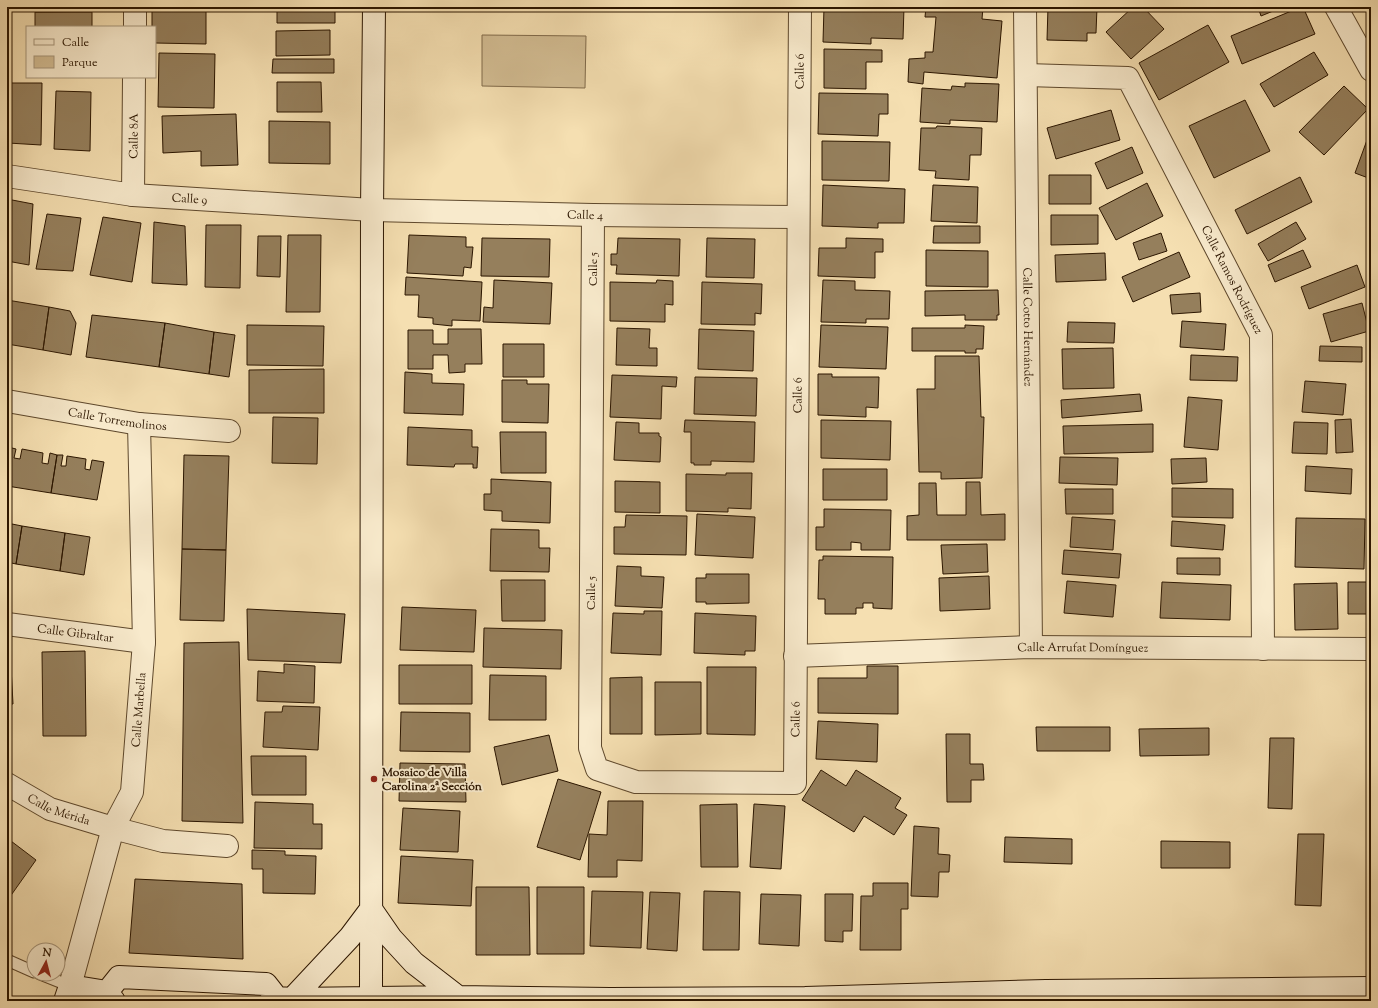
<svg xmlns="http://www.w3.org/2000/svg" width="1378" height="1008" font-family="'Sorts Mill Goudy',serif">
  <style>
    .green { fill: #d3bd93; stroke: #806a4a }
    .building { fill: #957f5c; stroke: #2c1600 }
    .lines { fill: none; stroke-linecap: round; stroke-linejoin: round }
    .lane-casing { stroke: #5e482c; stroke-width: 13 }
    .street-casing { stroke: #5e482c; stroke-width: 24 }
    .secondary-casing { stroke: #2c1600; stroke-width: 24 }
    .lane { stroke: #f8eacc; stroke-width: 11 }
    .street { stroke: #f8eacc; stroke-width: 22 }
    .secondary { stroke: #f8eacc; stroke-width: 22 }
    .poi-dot { fill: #8f2418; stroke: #f8eacc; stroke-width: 1.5 }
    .labels { text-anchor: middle; stroke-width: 4; stroke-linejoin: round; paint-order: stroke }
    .street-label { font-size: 12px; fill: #2c1600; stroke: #f8eacc }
    .poi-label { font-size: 12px; font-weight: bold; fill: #2c1600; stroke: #f8eacc; text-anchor: start }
  </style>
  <rect width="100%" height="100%" fill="#f5dfb1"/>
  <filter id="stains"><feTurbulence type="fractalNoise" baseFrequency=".005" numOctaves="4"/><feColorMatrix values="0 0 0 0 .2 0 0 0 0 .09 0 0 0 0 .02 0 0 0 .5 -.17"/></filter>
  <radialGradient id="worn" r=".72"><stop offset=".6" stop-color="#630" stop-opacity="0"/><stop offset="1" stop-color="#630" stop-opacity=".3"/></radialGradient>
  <path class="green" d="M482,35l104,1 -1,52 -103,-2z"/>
  <path class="building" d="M35,7h68v4l-68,1z
    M277,7h58v16h-58z
    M824,7h80l-1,32 -32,-1v6l-48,-2z
    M926,7h57l-1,12 20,2 -5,57 -73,-6 -1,12 -15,-2 1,-23 16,-1v-6h8l3,-35h-11z
    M1048,7h49l-1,26h-9v8l-40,-1z
    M1133,7h10l21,22 -33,30 -25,-27z
    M1258,7h19l1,2 -17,7z
    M1301,7h2l12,27 -73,30 -11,-28z
    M152,8l54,2v34l-51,-1v-16h-3z
    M35,12h57v15h-57z
    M1208,25l21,37 -70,38 -20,-37z
    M330,30v25l-54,1v-25z
    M824,49l58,1v12h-16v27l-42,-1z
    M1314,52l14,23 -54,32 -14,-23z
    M159,53l56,1 -1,54 -56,-1z
    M273,59h61v14h-62z
    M277,82h44l1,30h-45z
    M10,83h32l-1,62 -33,-2z
    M965,83l34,1 -2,38 -47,-2v4l-30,-2 2,-34 29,2 1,-4 13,1z
    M1344,86l24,23 -44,46 -25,-23z
    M56,91l35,1 -1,59 -36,-2z
    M819,93l69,1v20h-9l-1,22 -60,-2z
    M1245,100l25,51 -56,27 -25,-52z
    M1111,110l9,30 -64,19 -9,-31z
    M236,114l2,51 -37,1v-15l-38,2 -1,-37z
    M269,121l61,1v42l-61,-1z
    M937,126l45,2 -1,27h-11l-1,25 -34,-2 1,-7 -17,-1 2,-42h15z
    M1371,129v50l-16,-6z
    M822,141l68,1 -1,39 -67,-1z
    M1132,147l11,26 -36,16 -12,-26z
    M1049,175h42v29h-42z
    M1300,177l12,25 -65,32 -12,-24z
    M1147,183l16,33 -47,24 -17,-32z
    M823,185l82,4 -1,34h-26v5l-56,-2z
    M933,185l45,2 -1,36 -46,-2z
    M7,199l26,5 -4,61 -22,-4z
    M47,214l34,4 -8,53 -37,-2z
    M1051,215h47v29l-47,1z
    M103,217l38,6 -9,59 -42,-7z
    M154,222l31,4 2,59 -35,-2z
    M1296,222l10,17 -38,22 -10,-17z
    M206,225h35l-1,63 -35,-1z
    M934,226h46v17h-47z
    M1161,233l6,18 -28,9 -6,-17z
    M288,235h33l-1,77h-34z
    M409,235l57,2v10h7l-2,21 -7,-1 -1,9 -56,-3z
    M258,236h23l-1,41 -23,-1z
    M482,238l68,1 -1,38 -68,-1z
    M618,238l62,1 -1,37 -63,-2 1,-9h-6v-11h6z
    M707,238l48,1 -1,39 -48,-1z
    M846,238l37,1v13h-8v26l-57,-2 1,-28h27z
    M926,250l62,1v36l-62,-1z
    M1303,250l8,17 -36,15 -7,-17z
    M1179,252l11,25 -57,25 -11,-25z
    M1105,253l1,27 -50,2 -1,-27z
    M1357,265l8,22 -56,22 -8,-22z
    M406,277l76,5 -2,39 -28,-1v6l-19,-2v-6l-15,-1 1,-22h-14z
    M494,280l58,3 -2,41 -67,-2 1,-15 9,1z
    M657,280l16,1v24l-8,-1v18l-55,-1v-39l46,1z
    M823,280l32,1v9l35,1 -1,28h-23v4l-45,-1z
    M702,282l60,2 -1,30 -6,-1v12l-54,-1z
    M998,290l1,25h-2v5h-32v-5l-40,1v-25z
    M1200,293l1,19 -29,2 -2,-19z
    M7,300l42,7 -6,43 -36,-6z
    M1362,303l7,28 -38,11 -8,-28z
    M49,307l21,4 6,12 -5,32 -28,-5z
    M92,315l73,8 -6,44 -73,-10z
    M1182,321l44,3 -2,26 -44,-3z
    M1068,322l47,1 -1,20 -47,-1z
    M165,323l49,9 -5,42 -50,-7z
    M247,325l77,1 -1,40 -76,-1z
    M821,325l67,2 -2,42 -67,-2z
    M965,325l19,1 -1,23h-7v4h-11v-2h-53v-23h53z
    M617,328l33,1 -1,19h8v18l-41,-1z
    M448,329h33l1,35h-17v8l-16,1 -1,-18h-15v14h-25v-39h25v14h15z
    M699,329l55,2 -1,40 -55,-2z
    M214,332l21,3 -6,42 -20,-3z
    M503,344h41v33h-41z
    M1320,346l42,1v15l-43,-1z
    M1113,348l1,40 -51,1 -1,-40z
    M1191,355l47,2 -1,24 -47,-1z
    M935,356h44l2,61h3l-2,61 -41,1v-7h-22l-2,-83h18z
    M324,369v44h-75v-43z
    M405,372l27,2v9l32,1 -1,31 -59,-2z
    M818,374h14v3h47l-1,31 -12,-1v10l-48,-2z
    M612,375l65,2 -1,10 -14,-1 -1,33 -51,-2z
    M695,377l62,1 -1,38 -62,-2z
    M502,380h25v4h22l-1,39 -46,-1z
    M1305,381l41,3 -3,31 -41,-3z
    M1140,394l2,17 -80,7 -1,-18z
    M1188,397l34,3 -4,50 -34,-3z
    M273,417l45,1 -1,46 -45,-1z
    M1351,419l2,33 -17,1 -1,-33z
    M685,420l70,2 -1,40 -43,-1v4h-17v-2h-3v-31h-7z
    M821,420l70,1 -1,39 -69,-2z
    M616,422l23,1v10h20v3l2,1 -1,25 -46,-2z
    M1294,422l34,1 -1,31 -35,-1z
    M1153,424v28l-89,2 -1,-28z
    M408,427l64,3v17h6l-1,21h-4v-4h-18l-1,3 -47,-2z
    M500,432h46v41h-45z
    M8,447l8,2 -2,9 6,1 2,-10 21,4 -1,10 6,1 2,-11 7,2 -6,38 -44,-7v-30z
    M57,455h6l-2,11h5l1,-10 19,3 -1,10 5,1 2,-10 12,2 -7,38 -46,-7z
    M184,455l45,1 -3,94 -44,-1z
    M1060,457l58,1 -1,27 -58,-2z
    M1206,458l1,24 -35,2 -1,-25z
    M1306,466l46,3 -1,25 -46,-3z
    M823,469h64v31h-64z
    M726,473h26l-1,36 -23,-1v4l-42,-1v-37l40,1z
    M491,479l60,3 -1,41 -48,-2v-10l-18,-1v-16h7z
    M615,481l45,1v31l-45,-1z
    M966,482h14l1,33 24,-1v26h-98v-24l12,-1v-32h17l1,32h29z
    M1172,488l61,1v29l-61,-1z
    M1065,489h48v25h-47z
    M824,509l67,1 -1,40h-29v-7l-10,-1v8h-35v-23h8z
    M697,514l58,3 -2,41 -58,-3z
    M626,515l61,1 -1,39 -72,-1v-27h11z
    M1072,517l43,3 -2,30 -43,-3z
    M1296,518l69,1 -1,50 -69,-2z
    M1172,521l53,4 -2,25 -52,-4z
    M7,523l15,3 -6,38 -9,-2z
    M22,526l43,7 -5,38 -44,-7z
    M491,529l48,1v18h11l-1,24 -59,-1z
    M65,533l25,4 -6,38 -24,-4z
    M987,544l1,28 -45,2 -2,-29z
    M182,549l44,1 -2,71 -44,-1z
    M1064,550l57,4 -2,24 -57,-4z
    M823,556l70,1 -1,52 -19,-1v-5h-10v5h-7v6h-31v-15h-7l1,-39h4z
    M1177,558h43v17l-43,-1z
    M617,566l24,1v9l23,1 -2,31 -47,-2z
    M706,574h43v29l-43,1v-2h-10v-24h10z
    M989,576l1,33 -50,2 -1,-33z
    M501,580h44v41h-43z
    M1067,581l49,4 -3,32 -49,-4z
    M1162,582l69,3 -1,35 -70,-2z
    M1348,582h23v32h-23z
    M1337,583l1,46 -43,1 -1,-46z
    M402,607l74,3 -2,42 -74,-2z
    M247,609l98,5 -4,49 -93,-3z
    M644,611h18l-1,44 -50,-2 2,-40 31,1z
    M695,613l61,3 -1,35h-10v4l-51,-2z
    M484,628l78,2 -1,39 -78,-2z
    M239,642l4,181 -61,-2 2,-178z
    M85,651l1,85h-43l-1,-84z
    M284,664l31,2 -1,37 -57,-2 1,-30 26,2z
    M399,665h73v39h-73z
    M867,666h31v48l-80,-1v-35h49z
    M7,667h4l2,37h-6z
    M707,667h49l-1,68 -48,-1z
    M490,675l56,1v44h-57z
    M642,677v57h-32v-56z
    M655,682h46v52l-46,1z
    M283,706l37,1 -2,43 -55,-3 2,-35h17z
    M401,712l69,1v39l-70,-1z
    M818,721l60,3 -1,38 -61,-3z
    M1036,727h74v24h-73z
    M1209,728v27l-69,1 -1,-27z
    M946,734h24v30h13l1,16h-13v22h-24z
    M549,735l9,36 -56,14 -8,-38z
    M1270,738h24l-2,71 -24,-1z
    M251,756h55v39h-54z
    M400,763l65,1 1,38 -67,-1z
    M821,770l25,16 10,-16 45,28 -6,10 12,7 -13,20 -30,-19 -10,16 -52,-32z
    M558,779l43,13 -21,68 -43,-13z
    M608,801h35l-1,60 -25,-1v17h-29l1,-43 18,1z
    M255,802l58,2v20h9v25l-68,-1z
    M737,804l1,63h-37l-1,-62z
    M754,804l31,2 -4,63 -31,-2z
    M403,808l57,3 -2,41 -58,-2z
    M914,826l25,2 -1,26 12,1 -1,17h-10l-1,25 -27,-1z
    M1298,834h26l-3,72 -26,-1z
    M1005,837l67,2v25l-68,-2z
    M7,838l29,22 -29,41z
    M1161,841l69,1v26h-69z
    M252,850l33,1v4l31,1 -1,38 -52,-1v-24h-11z
    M401,856l72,4 -2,46 -73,-3z
    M135,879l107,5 1,75 -114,-6z
    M873,883h35v26h-7v41h-41l1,-54h12z
    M476,887h53l1,68h-54z
    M537,887h47v67h-47z
    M592,891l51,1 -2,56 -51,-2z
    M704,891l36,1 -1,58h-36z
    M650,892l30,1 -3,58 -30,-2z
    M761,894l40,1 -2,51 -40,-2z
    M825,894h28l-1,37h-9v11l-18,-1z"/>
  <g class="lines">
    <defs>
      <path id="lane" d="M7,960l27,12
        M40,974l30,12"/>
      <g id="street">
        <path id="s1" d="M1025,7l6,640"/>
        <path d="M1336,7l35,63"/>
        <path d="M135,27v-20"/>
        <path id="s2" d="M1026,75l102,3 133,257 2,314"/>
        <path id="s3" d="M7,176l126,19 239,15 221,5 205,2"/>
        <path id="s4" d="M133,195l1,-118"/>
        <path id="s5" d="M593,215l-3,533 7,21 39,13 159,1 5,-776"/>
        <path id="s6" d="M7,401l132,23 90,7"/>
        <path id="s7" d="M7,624l137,18"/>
        <path id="s8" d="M795,656l236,-9 340,2"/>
        <path id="s9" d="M7,784l43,25 63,19 50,13 64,5"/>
        <path id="s10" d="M70,986l43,-158 19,-36 12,-150 -5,-218"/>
      </g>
      <path id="secondary" d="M107,992l12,-15 147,7 11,14
        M65,1001l5,-15 37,6 7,9
        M271,1001l6,-3 15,1 166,-2 152,2 195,-1 241,-7 325,-3
        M294,1001l-2,-2 58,-62 21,-28 20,29 23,25 44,34 -5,3
        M371,1001l1,-791 2,-203"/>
    </defs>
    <use href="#lane" class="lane-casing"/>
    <use href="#street" class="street-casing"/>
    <use href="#secondary" class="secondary-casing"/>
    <use href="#lane" class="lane"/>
    <use href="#street" class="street"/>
    <use href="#secondary" class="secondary"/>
  </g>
  <circle class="poi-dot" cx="374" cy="779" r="4"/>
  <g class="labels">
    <g class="street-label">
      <text dy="4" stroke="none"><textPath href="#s5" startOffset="1467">Calle 6</textPath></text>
      <text dy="4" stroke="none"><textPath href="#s4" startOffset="59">Calle 8A</textPath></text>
      <text dy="4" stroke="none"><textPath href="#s3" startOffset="184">Calle 9</textPath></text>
      <text dy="4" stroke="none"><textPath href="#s3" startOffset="580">Calle 4</textPath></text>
      <text transform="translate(593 269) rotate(-90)" y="4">Calle 5</text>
      <text dy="4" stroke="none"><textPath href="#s2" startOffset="329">Calle Ramos Rodríguez</textPath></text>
      <text dy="4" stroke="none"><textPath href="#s1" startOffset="320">Calle Cotto Hernández</textPath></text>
      <text dy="4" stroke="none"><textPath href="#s5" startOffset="1143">Calle 6</textPath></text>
      <text dy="4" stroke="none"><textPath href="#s6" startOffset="112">Calle Torremolinos</textPath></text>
      <text transform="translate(591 593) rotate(-90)" y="4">Calle 5</text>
      <text dy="4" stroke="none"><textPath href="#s7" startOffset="69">Calle Gibraltar</textPath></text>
      <text dy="4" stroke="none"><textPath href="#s8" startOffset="288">Calle Arrufat Domínguez</textPath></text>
      <text dy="4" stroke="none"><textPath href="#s10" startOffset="287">Calle Marbella</textPath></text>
      <text dy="4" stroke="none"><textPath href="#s5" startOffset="819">Calle 6</textPath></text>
      <text dy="4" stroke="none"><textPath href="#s9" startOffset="58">Calle Mérida</textPath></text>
    </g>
    <g class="poi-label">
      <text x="382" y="776">Mosaico de Villa<tspan x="382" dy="14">Carolina 2ª Sección</tspan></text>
    </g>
  </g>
  <rect width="1378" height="1008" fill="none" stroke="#f5dfb1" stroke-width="24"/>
  <rect x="8" y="8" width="1362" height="992" fill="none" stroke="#2c1600" stroke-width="2"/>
  <rect x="12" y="12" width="1354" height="984" fill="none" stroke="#2c1600"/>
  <rect x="26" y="26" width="130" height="52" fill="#f8eacc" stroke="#a6957a"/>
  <rect x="34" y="39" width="20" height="6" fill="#f8eacc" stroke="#a6957a"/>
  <text x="62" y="46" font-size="12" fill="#2c1600">Calle</text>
  <rect x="34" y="56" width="20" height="12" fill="#d3bd93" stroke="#a6957a"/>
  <text x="62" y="66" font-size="12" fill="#2c1600">Parque</text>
  <g transform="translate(46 962) rotate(7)"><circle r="19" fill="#f8eacc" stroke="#a6957a"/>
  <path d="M0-3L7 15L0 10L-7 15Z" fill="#8f2418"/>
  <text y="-6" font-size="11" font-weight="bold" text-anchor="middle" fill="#2c1600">N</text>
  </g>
  <rect width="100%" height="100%" filter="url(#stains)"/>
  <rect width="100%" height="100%" fill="url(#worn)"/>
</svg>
